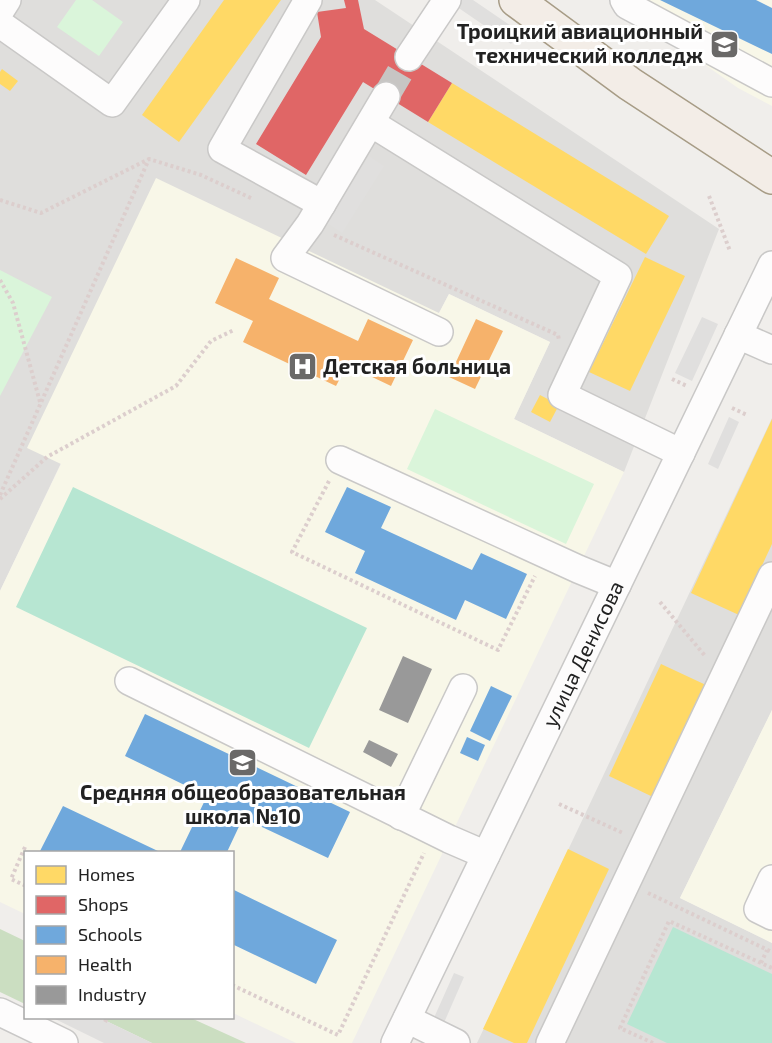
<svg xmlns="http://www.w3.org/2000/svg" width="772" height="1043" font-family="'Exo 2',sans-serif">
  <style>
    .residential { fill: #dfdedc }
    .education { fill: #f8f7e8 }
    .forest { fill: #cbdec1 }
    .park { fill: #daf5da }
    .pitch { fill: #b7e6d2 }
    .parking { fill: #e0dfde }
    .homes { fill: #ffd966 }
    .shops { fill: #e06666 }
    .schools { fill: #6fa8dc }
    .health { fill: #f6b26b }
    .industry { fill: #999 }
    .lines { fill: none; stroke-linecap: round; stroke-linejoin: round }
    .minor-tunnel { stroke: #c7c5c3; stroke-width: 27; stroke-dasharray: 27 14; stroke-linecap: butt }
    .minor-casing { stroke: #c9c8c7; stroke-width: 30 }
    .major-casing { stroke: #a79c86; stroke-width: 36 }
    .path { stroke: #dccecd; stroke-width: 4; stroke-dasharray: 3 3; stroke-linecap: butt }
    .minor { stroke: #fdfcfc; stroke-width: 27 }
    .major { stroke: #f3ede7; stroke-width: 33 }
    .labels { text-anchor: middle; stroke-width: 6; stroke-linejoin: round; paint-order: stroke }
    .poi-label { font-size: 21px; font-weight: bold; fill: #222; stroke: #fff; text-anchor: end }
    .street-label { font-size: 21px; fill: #222; stroke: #fff }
  </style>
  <rect width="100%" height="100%" fill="#f0eeeb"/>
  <path class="residential" d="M0,0h375l344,229 -95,243 -110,-53 36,-77 -101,-48 -10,19 -378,150 -61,128z
    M772,418v292l-92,188 92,45v100h-295z"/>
  <path class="education" d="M613,0h159v106l-34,-18z
    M156,178l283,135 10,-19 101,48 -36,77 110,53 -272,571h-56l-63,-30 -1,-161h-206l-1,62 -25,-12v-311l61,-127 -34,-16z
    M772,710v233l-92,-45z"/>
  <path class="forest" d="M0,929l25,12v63l-25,-12z
    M100,1018h91l55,25h-94z"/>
  <path class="park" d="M76,0h16l31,22 -24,34 -42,-29z
    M0,270l52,27 -52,99z
    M435,409l159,75 -28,60 -159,-75z"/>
  <path class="pitch" d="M73,487l294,141 -58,120 -293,-141z
    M673,927l99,47v69h-105l-40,-19z"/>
  <path class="parking" d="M447,0h26l47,32 -9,12z
    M369,156l15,10 -42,67 -15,-10z
    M702,317l16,7 -26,57 -17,-8z
    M729,417l10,5 -21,47 -10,-5z
    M454,973l10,4 -21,48 -10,-5z
    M53,1018h47l52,25h-48z"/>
  <path class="homes" d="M224,0h57l-102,142 -37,-27z
    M2,69l16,12 -8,10 -10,-7v-12z
    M452,83l217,133 -23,38 -218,-132z
    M645,257l40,19 -55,115 -41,-19z
    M540,395l19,10 -9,17 -19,-10z
    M772,419v125l-33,71 -48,-22z
    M661,664l45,21 -53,112 -44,-21z
    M568,849l41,20 -82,174h-13l-31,-14z"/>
  <path class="shops" d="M344,0h14l6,29 88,54 -24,39 -65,-40 -57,93 -50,-31 65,-107 -4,-25 29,-4z"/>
  <path class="schools" d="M660,0h96l16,8v46z
    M347,487l44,20 -10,21 91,42 9,-17 46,21 -21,45 -41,-19 -9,20 -101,-47 10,-22 -40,-19z
    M491,686l21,10 -22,45 -20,-10z
    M145,714l205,98 -22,46 -85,-40 -16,34h-47l27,-56 -82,-40z
    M467,737l18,8 -7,16 -18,-8z
    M63,806l97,46 -120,-1z
    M232,889l105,51 -21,44 -84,-40z"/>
  <path class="health" d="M236,258l43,20 -10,21 89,42 10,-22 45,21 -22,46 -44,-21 -11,21 -93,-44 10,-21 -38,-18z
    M476,319l27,12 -28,58 -26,-12z"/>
  <path class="industry" d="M403,656l29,13 -24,54 -29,-13z
    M369,740l29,14 -7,13 -28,-15z"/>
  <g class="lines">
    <path class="minor-tunnel" d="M386,96l23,-39"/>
    <defs>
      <g id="minor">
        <path d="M308,0l-86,149 100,55"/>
        <path d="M624,0l3,5 145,78"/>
        <path d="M0,11l7,-11"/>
        <path d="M0,24l112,79 74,-103"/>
        <path d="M409,57l38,-57"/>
        <path d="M386,96l-76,128 -25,34 154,74"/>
        <path d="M371,123l247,153 -56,119 119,58"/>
        <path d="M738,335l34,15"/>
        <path d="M340,460l238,109 39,16"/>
        <path d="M129,681l320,158 37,16"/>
        <path d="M401,816l62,-128"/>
        <path d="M772,879l-14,30 14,7"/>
        <path d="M0,1012l64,31"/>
        <path d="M407,1019l49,24"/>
        <path id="s1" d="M395,1043l377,-778"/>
        <path d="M550,1043l222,-467"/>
      </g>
      <path id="major" d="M516,0l114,84 142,93"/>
    </defs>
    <use href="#minor" class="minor-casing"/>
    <use href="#major" class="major-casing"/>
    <path class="path" d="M709,196l21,55
      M0,200l41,13 108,-54
      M334,235l224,100 1,5
      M0,280l13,23 27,99
      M672,379l15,7
      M732,408l15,7
      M329,481l-37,71 206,98 37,-74
      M0,495l149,-336 52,16 52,24
      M0,499l47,-42 129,-71 35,-45 23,-11
      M660,602l46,55
      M559,804l64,29
      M25,847l-14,32 15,7
      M648,893l124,59
      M761,963l6,-13
      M232,985l106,50 86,-182
      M105,1022l2,-4
      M653,1043l-33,-15 49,-107 103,47"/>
    <use href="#minor" class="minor"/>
    <use href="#major" class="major"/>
  </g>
  <defs>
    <symbol id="university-square" viewBox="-11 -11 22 22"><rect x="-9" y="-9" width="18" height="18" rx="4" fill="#6a6968" stroke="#fff"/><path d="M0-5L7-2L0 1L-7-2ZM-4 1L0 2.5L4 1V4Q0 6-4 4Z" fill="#fff"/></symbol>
    <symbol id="hospital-square" viewBox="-11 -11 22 22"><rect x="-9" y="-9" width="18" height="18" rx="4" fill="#6a6968" stroke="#fff"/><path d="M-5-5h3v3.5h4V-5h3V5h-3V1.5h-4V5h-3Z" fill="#fff"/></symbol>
    <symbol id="school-square" viewBox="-11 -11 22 22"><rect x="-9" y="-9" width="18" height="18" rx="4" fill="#6a6968" stroke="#fff"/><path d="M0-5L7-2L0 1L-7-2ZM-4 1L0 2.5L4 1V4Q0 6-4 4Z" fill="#fff"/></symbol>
  </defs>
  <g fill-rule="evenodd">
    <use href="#university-square" x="708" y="28" width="33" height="33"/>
    <use href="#hospital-square" x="286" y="350" width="33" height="33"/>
    <use href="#school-square" x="226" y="746" width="33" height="33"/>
  </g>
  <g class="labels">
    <g class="poi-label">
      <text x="703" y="39">Троицкий авиационный<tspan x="703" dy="24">технический колледж</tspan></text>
      <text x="323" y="374" text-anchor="start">Детская больница</text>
      <text x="243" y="800" text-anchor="middle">Средняя общеобразовательная<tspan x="243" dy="24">школа №10</tspan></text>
    </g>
    <g class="street-label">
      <text dy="7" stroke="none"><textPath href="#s1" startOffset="432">улица Денисова</textPath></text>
    </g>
  </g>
  <rect x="24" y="851" width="210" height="168" fill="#ffffff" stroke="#a7a7a7" stroke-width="1.5"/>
  <rect x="36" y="866" width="30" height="18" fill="#ffd966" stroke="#a7a7a7" stroke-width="1.5"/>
  <text x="78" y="881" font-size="18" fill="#222222">Homes</text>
  <rect x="36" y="896" width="30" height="18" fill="#e06666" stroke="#a7a7a7" stroke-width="1.5"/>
  <text x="78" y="911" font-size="18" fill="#222222">Shops</text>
  <rect x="36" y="926" width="30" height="18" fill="#6fa8dc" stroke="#a7a7a7" stroke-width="1.5"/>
  <text x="78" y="941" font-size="18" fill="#222222">Schools</text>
  <rect x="36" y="956" width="30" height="18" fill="#f6b26b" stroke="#a7a7a7" stroke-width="1.5"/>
  <text x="78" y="971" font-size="18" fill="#222222">Health</text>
  <rect x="36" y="986" width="30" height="18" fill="#999999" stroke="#a7a7a7" stroke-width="1.5"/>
  <text x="78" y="1001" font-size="18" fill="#222222">Industry</text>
</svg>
